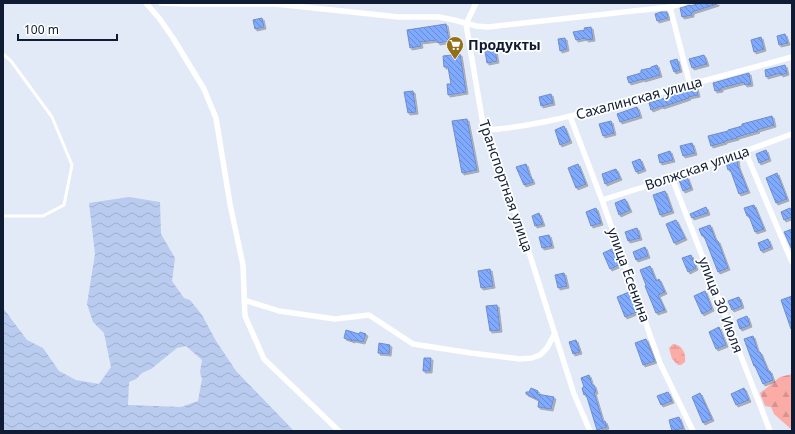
<svg xmlns="http://www.w3.org/2000/svg" width="795" height="434" font-family="'Noto Sans',sans-serif">
  <style>
    .forest { fill: url(#forest-firs) }
    .wetland { fill: url(#wetland-marsh) }
    .water { fill: url(#water-waves); fill-rule: evenodd }
    .building { fill: url(#building-back-hatch); stroke: #6e8dca; filter: url(#shadow) }
    .lines { fill: none; stroke-linecap: round; stroke-linejoin: round }
    .service { stroke: #fff; stroke-width: 3 }
    .minor { stroke: #fff; stroke-width: 5.5 }
    .labels { text-anchor: middle; stroke-width: 3.5; stroke-linejoin: round; paint-order: stroke }
    .poi-label { font-size: 14px; font-weight: bold; fill: #101c34; stroke: #fff; text-anchor: start }
    .street-label { font-size: 14px; fill: #101c34; stroke: #fff }
  </style>
  <defs>
    <pattern id="forest-firs" width="22" height="20" patternUnits="userSpaceOnUse"><rect width="22" height="20" fill="#fcaca7"/><path d="M5 1l3.5 6h-7zM16 11l3.5 6h-7z" fill="#d79390"/></pattern>
    <pattern id="wetland-marsh" width="20" height="14" patternUnits="userSpaceOnUse"><rect width="20" height="14" fill="#fcaca7"/><path d="M1 5h8M5 5V1M11 12h8M15 12V8" fill="none" stroke="#d79390"/></pattern>
    <pattern id="water-waves" width="16" height="10" patternUnits="userSpaceOnUse"><rect width="16" height="10" fill="#b9cbee"/><path d="M0 5q4-4 8 0t8 0" fill="none" stroke="#9eaecd"/></pattern>
    <pattern id="building-back-hatch" width="6" height="6" patternUnits="userSpaceOnUse"><rect width="6" height="6" fill="#80aaff"/><path d="M-1 5l2 2M0 0l6 6M5-1l2 2" fill="none" stroke="#678acf"/></pattern>
    <filter id="shadow"><feDropShadow dx="2" dy="2" stdDeviation="0" flood-color="#0004"/></filter>
  </defs>
  <rect width="100%" height="100%" fill="#e2e9f7"/>
  <path class="forest" d="M792,374v56l-18,-16 -3,-7 -6,-1 -5,-13 20,-16z"/>
  <path class="wetland" d="M673,344c10,1 13,10 12,18l-4,3h-3l-6,-6 -3,-11z"/>
  <path class="water" d="M129,197l31,5 1,32 14,24 -3,23 12,17 6,2 12,15 14,26 20,30 58,60h-291v-123l24,32 16,8 16,23 17,9 23,4 12,-17 -7,-34 -11,-11 -6,-18 8,-50 -6,-51zM186,346l16,14 -2,12 2,7 -4,22 -17,6 -53,-2 1,-23 7,-3 6,-6 9,-4 26,-21z"/>
  <path class="building" d="M701,3h16v1l-25,8v3l-10,2 -2,-9 7,-2 3,-1v1z
    M661,12h6l1,6 -11,3 -2,-7z
    M262,18l2,9 -9,2 -2,-9z
    M446,24l3,17 -11,2 -1,-3 -17,2 1,4 -11,2 -3,-18z
    M591,27l2,12 -7,1v-2l-10,2 -3,-8 12,-2 -1,-2z
    M785,34l3,9 -9,2 -2,-9z
    M761,37l3,12 -10,3 -3,-12z
    M565,38l2,11 -7,2 -2,-12z
    M495,50l2,11 -10,2 -2,-12z
    M460,54l6,38 -18,3 -1,-11h4l-3,-17h-4l-1,-11z
    M704,55l3,9 -15,4 -3,-9z
    M677,59l3,11 -6,2 -4,-11z
    M657,65l3,10 -17,5v-1l-14,4 -2,-6 14,-4v-3l10,-2v-1z
    M785,65l2,8 -6,2 -1,-2 -14,4 -1,-7z
    M749,73l2,11 -6,1 -1,-3 -23,6v2l-6,1 -2,-8z
    M696,87l2,8 -10,2 1,1 -27,9 -1,-1 -10,4 -2,-7 18,-6 -1,-2z
    M413,91l3,21 -8,1 -4,-21z
    M551,94l2,9 -12,3 -2,-9z
    M637,107l3,9 -20,6 -3,-8z
    M772,116l2,9 -17,5 1,1 -21,6v1l-12,3v1l-14,4 -3,-10 20,-5v-1l14,-4v-2z
    M467,119l10,51 -15,3 -10,-52z
    M611,121l3,12 -11,3 -4,-12z
    M564,126l6,15 -10,4 -5,-15z
    M692,143l3,10 -12,3 -3,-10z
    M766,150l3,9 -10,4 -3,-9z
    M670,151l3,9 -13,3 -2,-8z
    M640,159l4,10 -8,3 -4,-10z
    M737,159l1,7 10,25 -9,3 -9,-25 -2,1 -2,-7z
    M526,164l4,13h1l2,5 -9,3 -8,-18z
    M578,164l8,20 -10,4 -8,-20z
    M616,169l4,9 -15,6 -3,-10z
    M777,173l10,26 -11,4 -10,-25z
    M687,177l4,11 -8,3 -4,-11z
    M665,191l7,20 -12,4 -7,-20z
    M625,199l5,11 -11,5 -4,-12z
    M754,205l10,24 -9,3 -6,-16h-2l-3,-8z
    M706,207l2,6 -16,5 -2,-4z
    M596,208l5,15 -10,3 -5,-14z
    M790,208l2,4v5l-8,3 -3,-8z
    M539,213l4,11 -8,2 -3,-10z
    M676,220l9,18 -11,5 -8,-19z
    M710,225l6,16h2l10,27 -10,4 -14,-36h-2l-3,-7z
    M637,228l3,10 -12,3 -3,-9z
    M792,229v21l-8,-18z
    M549,235l3,11 -10,2 -3,-11z
    M768,239l3,8 -10,4 -3,-8z
    M645,247l3,9 -12,4 -3,-8z
    M612,249l7,16 -9,4 -7,-16z
    M691,255l5,13 -8,4 -6,-14z
    M650,266l6,15 3,-2 6,13 -7,3 7,15 -9,3 -11,-27 1,-1 -6,-15z
    M490,269l3,17 -12,2 -3,-17z
    M564,273l3,13 -9,2 -3,-13z
    M705,291l7,18 -10,5 -8,-18z
    M629,292l8,20 -12,5 -8,-20z
    M792,296v33h-1l-10,-29z
    M739,297l3,9 -10,4 -4,-9z
    M497,305l3,25 -10,1 -4,-25z
    M747,316l3,9 -10,4 -3,-9z
    M719,327l7,18 -10,4 -7,-17z
    M346,330l13,4 1,-2 6,2 -3,8 -10,-2v1l-9,-3z
    M753,336l5,16h2l8,19h2l3,9 -10,4 -8,-18h-1l-10,-27z
    M646,339l9,22 -12,4 -8,-22z
    M576,340l4,12 -7,2 -4,-12z
    M379,343l11,2 -1,9 -11,-1z
    M424,358h7l-1,13h-7z
    M589,375l3,10h2l2,7h-2l9,30 2,-1 2,6 -10,3 -11,-36 -2,1 -2,-7 2,-1 -3,-9z
    M531,388l7,3 -1,3 17,3 -3,12 -13,-2 1,-7 -13,-6v-2h3z
    M744,388l5,12 -13,5 -5,-11z
    M668,392l4,9 -11,4 -4,-9z
    M700,393l12,26 -9,4 -11,-26z
    M679,417l4,11 -11,3 -3,-11z"/>
  <g class="lines">
    <path class="service" d="M3,54l8,7 41,56 20,48 -8,40 -21,11h-40"/>
    <path class="minor" d="M146,3l13,15 14,20 31,51 12,29 14,86 13,61 2,51 19,43 75,72
      M161,3l25,1h89l124,13h40l15,3 22,6 12,1 182,-20 14,-4
      M670,7l20,78
      M466,24l18,106 37,97 53,167 16,37
      M466,24l10,-21
      M570,116l32,84 58,163 33,68
      M484,130c45,-2 90,-15 134,-26 58,-16 116,-31 174,-47
      M745,151l47,111
      M672,178l98,253
      M602,200l70,-22 120,-44
      M244,300l35,11 56,8 34,-4 44,29 58,9 49,6 12,-1 8,-3 7,-7 8,-15"/>
  </g>
  <defs>
    <symbol id="supermarket-pin" viewBox="-11 -11 22 30"><path d="M0 17L-7.5 6A9.5 9.5 0 1 1 7.5 6Z" fill="#936f17" stroke="#fff"/><path d="M-6-5.5h2.5l.6 2H6L4.5 2H-2.5L-4.4-4H-6ZM-1.5 3.2a1.3 1.3 0 1 0 .1 0ZM3 3.2a1.3 1.3 0 1 0 .1 0Z" fill="#fff"/></symbol>
  </defs>
  <g fill-rule="evenodd">
    <use href="#supermarket-pin" x="445" y="35" width="20" height="27"/>
  </g>
  <g class="labels">
    <g class="poi-label">
      <text x="468" y="50">Продукты</text>
    </g>
    <g class="street-label">
      <text transform="translate(639 98) rotate(-15)" y="5">Сахалинская улица</text>
      <text transform="translate(697 168) rotate(-19)" y="5">Волжская улица</text>
      <text transform="translate(506 186) rotate(71)" y="5">Транспортная улица</text>
      <text transform="translate(629 275) rotate(70)" y="5">улица Есенина</text>
      <text transform="translate(721 305) rotate(69)" y="5">улица 30 Июля</text>
    </g>
  </g>
  <rect width="795" height="434" fill="none" stroke="#101c34" stroke-width="8"/>
  <path d="M18 34v6h99v-6" fill="none" stroke="#101c34" stroke-width="2"/>
  <text x="24" y="34" font-size="12" fill="#101c34" stroke="#ffffff" stroke-width="3" paint-order="stroke">100 m</text>
</svg>
